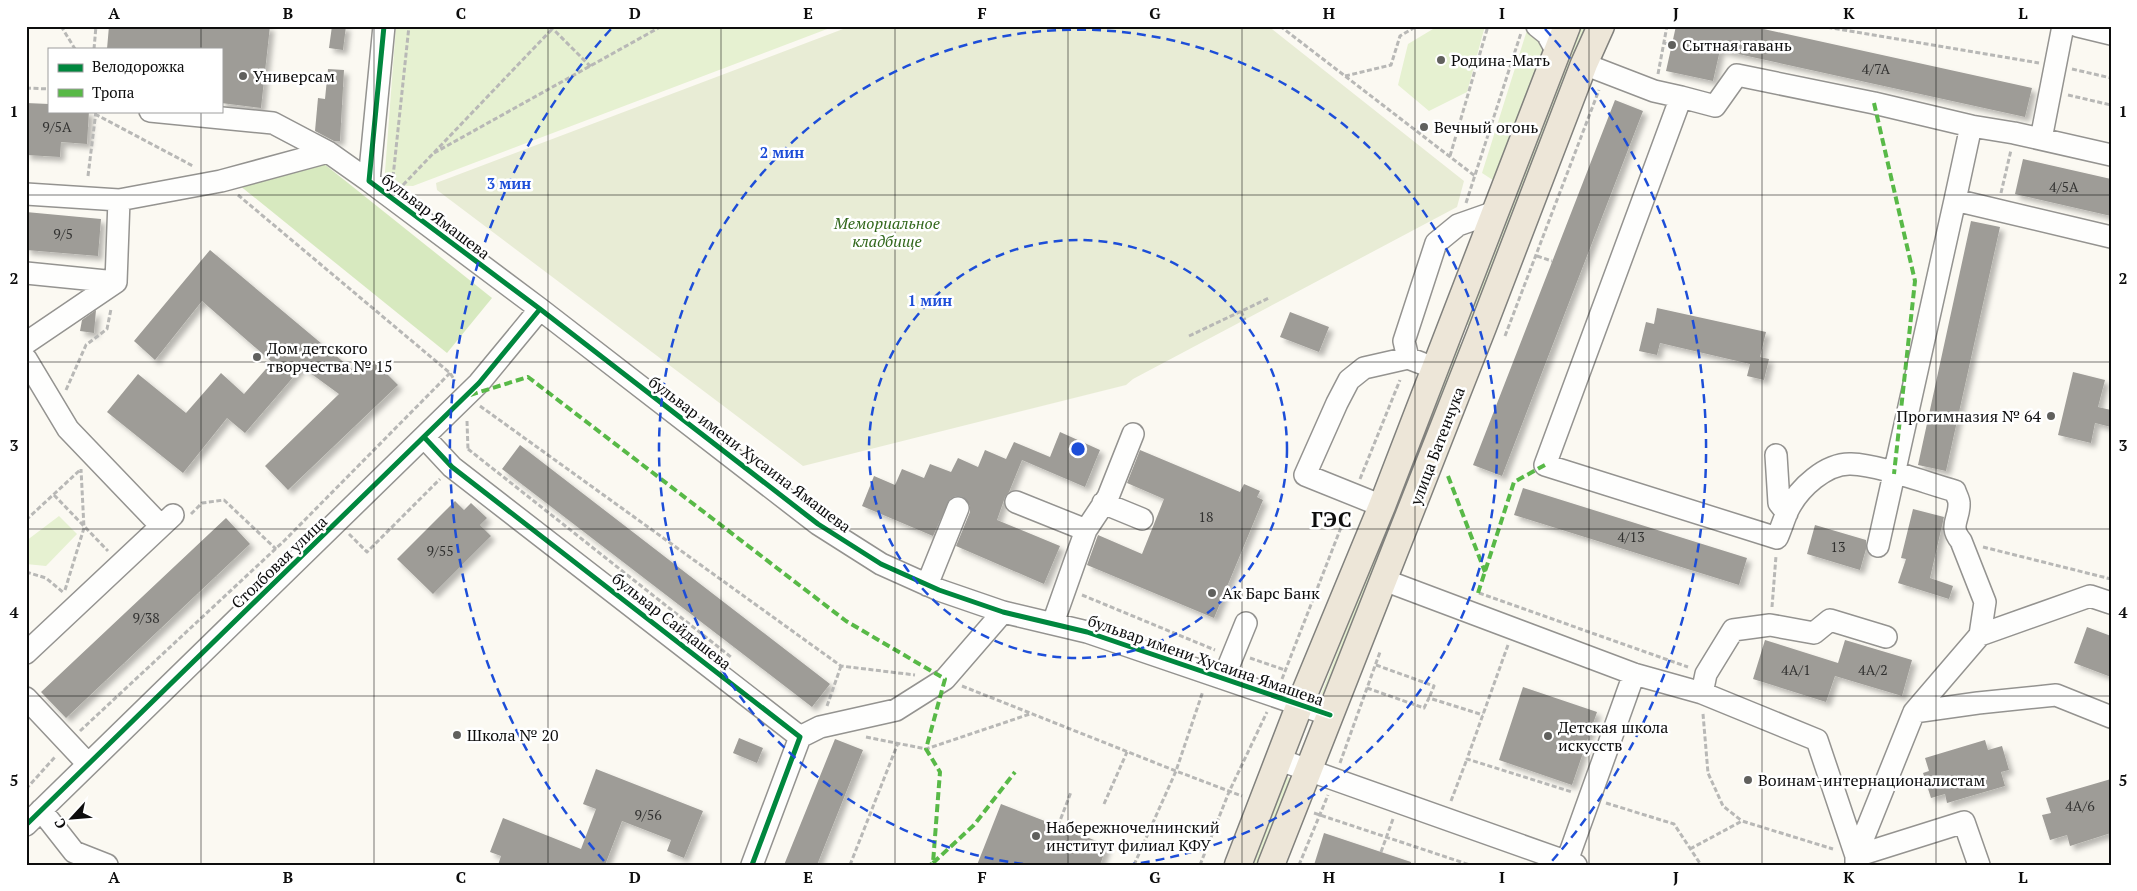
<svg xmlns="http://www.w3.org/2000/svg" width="2137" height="891" font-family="'PT Serif',serif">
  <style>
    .green { fill: #e6f1d1 }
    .forest { fill: #d7e9bf }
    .cemetery { fill: #e8ecd5 }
    .building { fill: #9e9c97; filter: url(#shadow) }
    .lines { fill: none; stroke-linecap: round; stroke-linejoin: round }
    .minor-casing { stroke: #949390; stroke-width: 24 }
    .major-casing { stroke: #81817d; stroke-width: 29 }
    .path { stroke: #b8b8b6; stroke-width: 3; stroke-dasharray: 5 2.5; stroke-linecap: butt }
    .minor { stroke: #fefefd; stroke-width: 21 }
    .major { stroke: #ede6d8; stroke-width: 26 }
    .quiet { stroke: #58b947; stroke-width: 4; stroke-dasharray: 8 4; stroke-linecap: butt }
    .cycleway-casing { stroke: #fff; stroke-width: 8 }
    .cycleway { stroke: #00873e; stroke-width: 5 }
    .grid { fill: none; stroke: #0d0d0d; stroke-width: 1; stroke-opacity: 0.55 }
    .ring { fill: none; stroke: #1d4ed8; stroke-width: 2.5; stroke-dasharray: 9 6 }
    .poi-dot { fill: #60605d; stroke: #fff; stroke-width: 2 }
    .labels { text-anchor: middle; stroke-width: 5; stroke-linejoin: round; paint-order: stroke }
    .number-label { font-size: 14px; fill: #313130 }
    .poi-label { font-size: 16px; fill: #0d0d0d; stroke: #fff; text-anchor: start }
    .street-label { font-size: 16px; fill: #0d0d0d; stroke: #fff }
    .park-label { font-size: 16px; font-style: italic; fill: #31671b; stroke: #fff }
    .district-label { font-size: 21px; font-weight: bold; letter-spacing: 1px; fill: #0d0d0d; stroke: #fff }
    .centre { fill: #1d4ed8; stroke: #fff; stroke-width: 2.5 }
    .ring-label { font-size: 15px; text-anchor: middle; font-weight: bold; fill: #1d4ed8; stroke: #fff; stroke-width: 5; stroke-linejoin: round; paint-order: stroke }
    .neatline { fill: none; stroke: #0d0d0d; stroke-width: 2 }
    .grid-label { font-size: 16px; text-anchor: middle; font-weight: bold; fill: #0d0d0d }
  </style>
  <defs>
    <filter id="shadow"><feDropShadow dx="4.5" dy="4.5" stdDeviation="2.5" flood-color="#0004"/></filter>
  </defs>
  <rect width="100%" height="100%" fill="#fbf9f2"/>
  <path class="green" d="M396,26h439l-422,160 -29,-1z
    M1438,26h47l-18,66 -38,19 -31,-26 10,-41z
    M1580,26h6l-113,297 -4,3 -3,-2v-4z
    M1528,27l22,27 -51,130 -17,-11z
    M1458,343l4,2 -136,348 -5,1z
    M59,516l18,18 -31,32 -20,-2v-23z
    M1287,777l4,1 -34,87h-5z"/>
  <path class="forest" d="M323,163l169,135 -45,55 -208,-168z"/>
  <path class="cemetery" d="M851,26h417l196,155 -7,26 -324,172 -7,6 -323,81 -366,-276 -1,-7z"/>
  <path class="building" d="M109,26h161l-9,82 -40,-5v-54h-114z
    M332,26h14l-3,24 -14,-2z
    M1676,26h74l282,62 -7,29 -305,-67 -7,31 -47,-10z
    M328,69l16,1 -4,71h-6l-19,-10 3,-33 7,1z
    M1615,100l28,11 -141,365 -29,-11z
    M26,103l23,1v7h40l-2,33 -26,-2 -1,15 -34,-2z
    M2023,159l88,20v37l-96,-22z
    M26,212l75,7 -3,37 -72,-6z
    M1971,221l29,6 -54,244 -28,-6z
    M210,250l149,125 15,-14 24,24 -110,105 -23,-24 74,-72 -37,-27 -57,66 -18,-15 -44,55 -76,-61 31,-38 48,39 35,-40 23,21 28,-32 -70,-61 -47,59 -21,-19z
    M1657,308l109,24 -6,25 9,2 -5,21 -17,-4 3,-12 -90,-21 -3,12 -18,-4 7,-29 8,2z
    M96,310l-2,23 -14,-2 2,-11z
    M1290,312l39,15 -10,25 -39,-15z
    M2073,372l32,8 -7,27 13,3v17l-16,-4 -4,20 -33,-8z
    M1060,432l40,18 -15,37 -63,-27 -13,32 -4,5 -8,23 63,26 -16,38 -88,-38 14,-34v-6l-7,-9 -7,-1 -6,3 -17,37 -71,-30 12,-30 21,9 7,-16 22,9 6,-14 21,8 7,-14 20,9 7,-17 21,9 8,-17 36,15z
    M520,445l310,239 -18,23 -310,-238z
    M1140,450l100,42 4,-8 16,7 -3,6 6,3 -49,118 -127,-53 11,-30 44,19 22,-55 -37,-16z
    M1523,488l224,70 -8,27 -225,-70z
    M455,501l9,9 7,-7 16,15 -7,7 11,11 -58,58 -36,-35z
    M1913,509l31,8 -14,61 23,8 -4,13 -51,-16 8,-24 -5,-1z
    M226,518l24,26 -184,174 -25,-26z
    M1815,525l51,15v9l-6,21 -53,-16z
    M2087,627l24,9v41l-37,-14z
    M1765,640l73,23 7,-23 67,20 -10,36 -67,-20 -9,26 -73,-23z
    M1523,687l74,25 -25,73 -73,-25z
    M739,738l24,10 -6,15 -24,-10z
    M835,739l28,11 -46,115h-33z
    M1985,740l3,10 14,-4 7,24 -8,2 4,14 -58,17 -2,-9 -14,4 -8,-25 6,-2 -4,-13z
    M596,769l107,42 -19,47 -17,-7 4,-11 -49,-19 -17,44h-107l3,-9 -11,-4 13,-34 78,31 15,-40 -13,-5z
    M2111,779v54l-41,13 -3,-11 -17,5 -8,-25 9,-2 -5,-15z
    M1001,804l106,41 -7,20h-123z
    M1324,833l87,29v3h-97z"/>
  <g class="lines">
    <defs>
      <path id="minor" d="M384,26l-15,155 171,128 278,215 63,40 58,26 64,22 84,20 243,83
        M1537,26l10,8 10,18
        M2078,26l33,8
        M1584,64l70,27 27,6 -136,368 232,73c4,-9 7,-19 11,-28 11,-22 38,-47 63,-46 29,1 75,19 104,27 1,4 4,8 4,12 1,16 -11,22 2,38l24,61 -5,33
        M1681,97l34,9 22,-31 137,28 97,23 -16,74 156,37
        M150,111l123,12 55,29 41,29
        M1971,126l43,7 97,22
        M2041,139l22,-113
        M26,194l93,6
        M26,273l90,9 3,-82 102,-19 107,-29
        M26,343l90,-61
        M1408,358l-4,-17 32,-98 22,-18 37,-13
        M26,359l42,70 93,97
        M424,437l28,30 348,270 -48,128
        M1776,455l3,48 8,10
        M1016,502l70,28
        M1103,503l39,16
        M1382,506l-77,-31 32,-72 12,-23 15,-12 44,-10 26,10
        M1878,546l77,-346
        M1384,580l250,94 68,19 115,47 39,116v9
        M927,585l31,-77
        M1053,623l33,-93 22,-33 25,-63
        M26,653l147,-138
        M1224,677l22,-54
        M1702,693l4,-19 27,-44 37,-5 44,8 16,-13 56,17
        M26,698l62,66
        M1914,712l64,-9 78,-8 55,22
        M800,737l20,-10 76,-17 49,-31 58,-67
        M1280,760l296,105
        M41,810l33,42 33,13
        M26,825l453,-442 61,-74
        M1856,856l58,-144 66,-77 110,-39 21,7
        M1856,856l108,-34 15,43
        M1567,861l67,-187"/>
      <path id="major" d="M1238,865l62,-161 82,-198 185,-480
        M1271,865l212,-538 101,-263 17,-38"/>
    </defs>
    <use href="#minor" class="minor-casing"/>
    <use href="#major" class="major-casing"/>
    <path class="path" d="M61,26l14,23
      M550,26l41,41
      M1280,26l195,150
      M1820,26l219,37
      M1664,43l8,2
      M94,49l2,-23
      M2072,69l39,9
      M1658,74l9,-48
      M1345,76l46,-11 9,-29 17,-10
      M26,88l23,1
      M2068,95l43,10
      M95,114l98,52
      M434,153l228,-127
      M1450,156l38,-130
      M88,176l8,-65
      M393,177l16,-151
      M403,185l152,-159
      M2001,193l10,-43
      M238,195l212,178 5,8
      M1466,203l55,-170
      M1537,256l15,5
      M1241,311l4,9
      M1189,336l80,-38
      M1505,336l94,-246
      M66,390l20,-45 21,-16 4,-20
      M480,406l361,260 74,9
      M467,421l1,29
      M468,449l263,208
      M1360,479l40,-99
      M54,495l54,56
      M191,514l11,-11 22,-3 52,49
      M26,520l54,-50
      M349,534l18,18 73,-73
      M1983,547l128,32
      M26,572l20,6 18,15
      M65,590l19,-62 -3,-59
      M1479,593l209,74
      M1082,595l133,55
      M1772,607l4,-51
      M1508,645l-41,114 105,33
      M1250,658l35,12
      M1376,665l58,21 -5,12
      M1282,679l65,-167
      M962,686l214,85 66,25
      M1367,688l57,20 5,-10 54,17
      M827,706l14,-40
      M1703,714l5,59 15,33 19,15
      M80,731l205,-191 165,-167
      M866,737l60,12 104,-35
      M1340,763l40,-111
      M26,789l29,-32
      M1451,801l16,-42
      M1606,803l68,21 27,41
      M1104,804l23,-52
      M1314,813l156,52
      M1058,826l13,-34
      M1690,849l52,-28 91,28
      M1381,852l12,-33
      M850,865l48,-122
      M1134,865l42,-94 27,-80
      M1200,865l29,-73 38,-80
      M1299,865l29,-70"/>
    <use href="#minor" class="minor"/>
    <use href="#major" class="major"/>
    <path class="quiet" d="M1874,103l41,178 -21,193
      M470,395l58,-18 318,244 99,58 -19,70 14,23 -7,91 -3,2
      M1448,476l37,96
      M1478,593l36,-111 31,-17
      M933,863l41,-38 41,-53"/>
    <defs>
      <path id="cycleway" d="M384,26l-15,155 171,128 278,215 63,40 58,26 64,22 84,20 243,83
        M424,437l28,30 348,270 -48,128
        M26,825l453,-442 61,-74"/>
    </defs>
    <use href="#cycleway" class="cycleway-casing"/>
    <use href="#cycleway" class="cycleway"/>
  </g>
  <path class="grid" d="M201,26v23M374,26v839M548,26v839M721,26v839M895,26v839M1068,26v839M1242,26v839M1415,26v839M1589,26v839M1762,26v839M1936,26v839M201,111v754M26,195h2085M26,362h2085M26,529h2085M26,696h2085"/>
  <g class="ring">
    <circle cx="1078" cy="449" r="209"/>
    <path d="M1023 864A419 419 0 1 1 1133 864"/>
    <path d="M604 861A628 628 0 0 1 611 29M1545 29A628 628 0 0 1 1552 861"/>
  </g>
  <g class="poi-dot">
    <circle cx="1672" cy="45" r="5"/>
    <circle cx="1441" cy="60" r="5"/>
    <circle cx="243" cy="76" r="5"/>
    <circle cx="1424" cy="127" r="5"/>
    <circle cx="257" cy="357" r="5"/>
    <circle cx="2051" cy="416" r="5"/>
    <circle cx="1212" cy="593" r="5"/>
    <circle cx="457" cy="735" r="5"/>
    <circle cx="1548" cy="736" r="5"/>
    <circle cx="1748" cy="780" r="5"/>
    <circle cx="1036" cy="836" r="5"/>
  </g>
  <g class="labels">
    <g class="number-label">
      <text x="1876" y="74">4/7А</text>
      <text x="57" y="132">9/5А</text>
      <text x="2064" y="192">4/5А</text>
      <text x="63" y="239">9/5</text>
      <text x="1206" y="522">18</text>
      <text x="1631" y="542">4/13</text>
      <text x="1838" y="552">13</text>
      <text x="440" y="556">9/55</text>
      <text x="146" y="623">9/38</text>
      <text x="1796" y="675">4А/1</text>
      <text x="1873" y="675">4А/2</text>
      <text x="2080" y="811">4А/6</text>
      <text x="648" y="820">9/56</text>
    </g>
    <g class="poi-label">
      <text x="1682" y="51">Сытная гавань</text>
      <text x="1451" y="66">Родина-Мать</text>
      <text x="253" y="82">Универсам</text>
      <text x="1434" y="133">Вечный огонь</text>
      <text x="267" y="354">Дом детского<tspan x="267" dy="18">творчества № 15</tspan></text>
      <text x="2041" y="422" text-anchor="end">Прогимназия № 64</text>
      <text x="1222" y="599">Ак Барс Банк</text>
      <text x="1558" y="733">Детская школа<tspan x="1558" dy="18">искусств</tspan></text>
      <text x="467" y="741">Школа № 20</text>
      <text x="1758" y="786">Воинам-интернационалистам</text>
      <text x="1046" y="833">Набережночелнинский<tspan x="1046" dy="18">институт филиал КФУ</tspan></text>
    </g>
    <g class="street-label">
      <text transform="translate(436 216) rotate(37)" y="6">бульвар Ямашева</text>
      <text transform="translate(1437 446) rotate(-69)" y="6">улица Батенчука</text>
      <text transform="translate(750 454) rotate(37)" y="6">бульвар имени Хусаина Ямашева</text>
      <text transform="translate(279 562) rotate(-44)" y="6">Столбовая улица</text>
      <text transform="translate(672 621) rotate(38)" y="6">бульвар Сайдашева</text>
      <text transform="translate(1206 660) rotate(19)" y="6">бульвар имени Хусаина Ямашева</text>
    </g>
    <g class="park-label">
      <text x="887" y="229">Мемориальное<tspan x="887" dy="18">кладбище</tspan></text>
    </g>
    <g class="district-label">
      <text x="1332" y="527">ГЭС</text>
    </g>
  </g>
  <circle cx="1078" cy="449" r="8" class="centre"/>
  <g class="ring-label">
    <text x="782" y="158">2 мин</text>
    <text x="509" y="189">3 мин</text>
    <text x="930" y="306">1 мин</text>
  </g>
  <rect width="2137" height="891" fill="none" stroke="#ffffff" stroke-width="55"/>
  <rect x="48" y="48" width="175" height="65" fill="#ffffff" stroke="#9e9e9e"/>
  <rect x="58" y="64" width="25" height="8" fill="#00873e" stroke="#9e9e9e"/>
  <text x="92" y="72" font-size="15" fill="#0d0d0d">Велодорожка</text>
  <rect x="58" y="89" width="25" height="8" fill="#58b947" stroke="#9e9e9e"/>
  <text x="92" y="98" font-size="15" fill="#0d0d0d">Тропа</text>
  <g transform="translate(72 818) rotate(244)" stroke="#ffffff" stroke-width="4" paint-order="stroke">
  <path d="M0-4L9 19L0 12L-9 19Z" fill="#0d0d0d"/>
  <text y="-8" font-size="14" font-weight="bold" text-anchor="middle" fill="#0d0d0d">С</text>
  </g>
  <rect x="28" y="28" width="2082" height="836" class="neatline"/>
  <g class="grid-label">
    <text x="114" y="19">A</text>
    <text x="288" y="19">B</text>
    <text x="461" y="19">C</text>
    <text x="635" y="19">D</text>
    <text x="808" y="19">E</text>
    <text x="982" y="19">F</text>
    <text x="1155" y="19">G</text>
    <text x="1329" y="19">H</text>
    <text x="1502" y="19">I</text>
    <text x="1676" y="19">J</text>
    <text x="1849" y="19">K</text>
    <text x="2023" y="19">L</text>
    <text x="14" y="117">1</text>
    <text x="2123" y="117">1</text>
    <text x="14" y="284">2</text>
    <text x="2123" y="284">2</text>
    <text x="14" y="451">3</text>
    <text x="2123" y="451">3</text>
    <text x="14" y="618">4</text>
    <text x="2123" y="618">4</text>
    <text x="14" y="786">5</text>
    <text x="2123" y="786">5</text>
    <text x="114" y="883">A</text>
    <text x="288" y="883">B</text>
    <text x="461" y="883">C</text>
    <text x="635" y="883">D</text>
    <text x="808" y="883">E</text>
    <text x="982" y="883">F</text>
    <text x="1155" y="883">G</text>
    <text x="1329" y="883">H</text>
    <text x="1502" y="883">I</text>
    <text x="1676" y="883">J</text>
    <text x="1849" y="883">K</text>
    <text x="2023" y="883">L</text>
  </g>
</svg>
